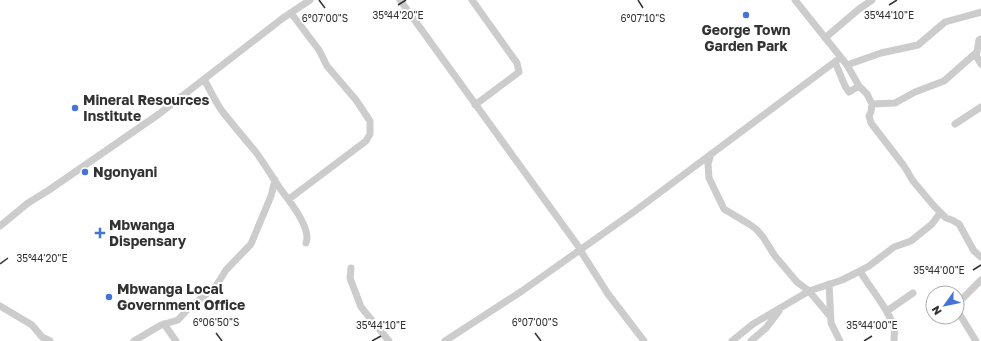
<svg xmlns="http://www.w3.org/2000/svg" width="981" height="341" font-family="'Golos Text',sans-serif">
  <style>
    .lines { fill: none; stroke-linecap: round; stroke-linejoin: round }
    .street { stroke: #ccc; stroke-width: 7 }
    .ticks { fill: none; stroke: #323232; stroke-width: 1.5 }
    .poi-dot { fill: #4673d6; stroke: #fff; stroke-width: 1.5 }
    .labels { text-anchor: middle; stroke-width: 4; stroke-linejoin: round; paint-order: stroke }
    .poi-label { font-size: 14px; font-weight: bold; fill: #323232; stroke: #fff; text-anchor: start }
    .ticks-label { font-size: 10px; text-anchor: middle; fill: #323232; stroke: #fff; stroke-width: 4; stroke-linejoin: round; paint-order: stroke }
  </style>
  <rect width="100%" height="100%" fill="#fff"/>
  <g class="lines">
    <path class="street" d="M400,0l181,250
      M472,0l45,63 2,9 -44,33
      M795,0l52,65 12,21 8,8 5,10 -1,8 -2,4 2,7 33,43 9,15 21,25 12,12 6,2 7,4 15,27 7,6
      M825,38l34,-29 13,-9
      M975,54l6,10
      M835,62l10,24 4,6 10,-6
      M847,65l34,-12 37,-8 27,-23 36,-10
      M204,79c6,11 11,22 18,32 11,14 22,27 33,40 9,12 16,24 24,36 9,12 33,41 27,56
      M872,104l23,-1 20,-11 29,-11 33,-29 2,-12 2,-1
      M955,124l26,-17
      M711,154l-3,10 1,14 15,31 25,15 7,5 7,8 12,19 22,26 12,9 33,-11 14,-7 13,-7 25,-19 17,-6 21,-17 8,-11
      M289,199l77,-58 4,-7v-13l-14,-21 -29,-34 -8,-16 -28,-37
      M0,226l28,-23 21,-13 110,-76 124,-96 27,-18
      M580,250l28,44 36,47
      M351,268l-1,10 11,29 28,34
      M860,271c9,16 30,40 34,57 1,4 0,9 0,13
      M829,284l2,39 9,18
      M957,304l24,-24
      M0,306l32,19 10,12 8,4
      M957,310l19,31
      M887,311l26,-18
      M164,324l12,17
      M134,341l27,-16 17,-5 9,-10 29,-24 10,-16 25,-26 20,-48 4,-16
      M445,341l77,-50 113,-80 205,-153
      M732,341l21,-17 56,-33 20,24
      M751,341l15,-13 13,-17"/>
  </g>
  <path class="ticks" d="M319,0l6,8M638,0l5,8M398,5l8,-5M889,5l8,-5M0,264l8,-6M973,270l8,-5M216,333l6,8M535,333l6,8M372,341l9,-5M864,341l8,-5"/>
  <g class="poi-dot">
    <circle cx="746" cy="15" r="4"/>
    <circle cx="75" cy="108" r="4"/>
    <circle cx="85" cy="172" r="4"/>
    <path d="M98 227h4v4h4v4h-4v4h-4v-4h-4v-4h4z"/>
    <circle cx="109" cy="297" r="4"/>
  </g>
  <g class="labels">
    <g class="poi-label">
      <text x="746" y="35" text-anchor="middle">George Town<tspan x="746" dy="16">Garden Park</tspan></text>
      <text x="83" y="105">Mineral Resources<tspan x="83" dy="16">Institute</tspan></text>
      <text x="93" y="177">Ngonyani</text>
      <text x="109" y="230">Mbwanga<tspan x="109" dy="16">Dispensary</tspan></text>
      <text x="117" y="294">Mbwanga Local<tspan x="117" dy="16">Government Office</tspan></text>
    </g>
  </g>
  <g class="ticks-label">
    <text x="398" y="19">35°44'20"E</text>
    <text x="889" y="19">35°44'10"E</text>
    <text x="325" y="22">6°07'00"S</text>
    <text x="643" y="22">6°07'10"S</text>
    <text x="42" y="262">35°44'20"E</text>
    <text x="939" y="274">35°44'00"E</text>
    <text x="216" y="326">6°06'50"S</text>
    <text x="535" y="326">6°07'00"S</text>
    <text x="381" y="329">35°44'10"E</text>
    <text x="872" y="329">35°44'00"E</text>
  </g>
  <g transform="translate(945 305) rotate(237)"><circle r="19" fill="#ffffff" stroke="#adadad"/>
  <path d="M0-3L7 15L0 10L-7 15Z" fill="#4673d6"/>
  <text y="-6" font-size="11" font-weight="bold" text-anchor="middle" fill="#323232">N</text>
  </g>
</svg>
